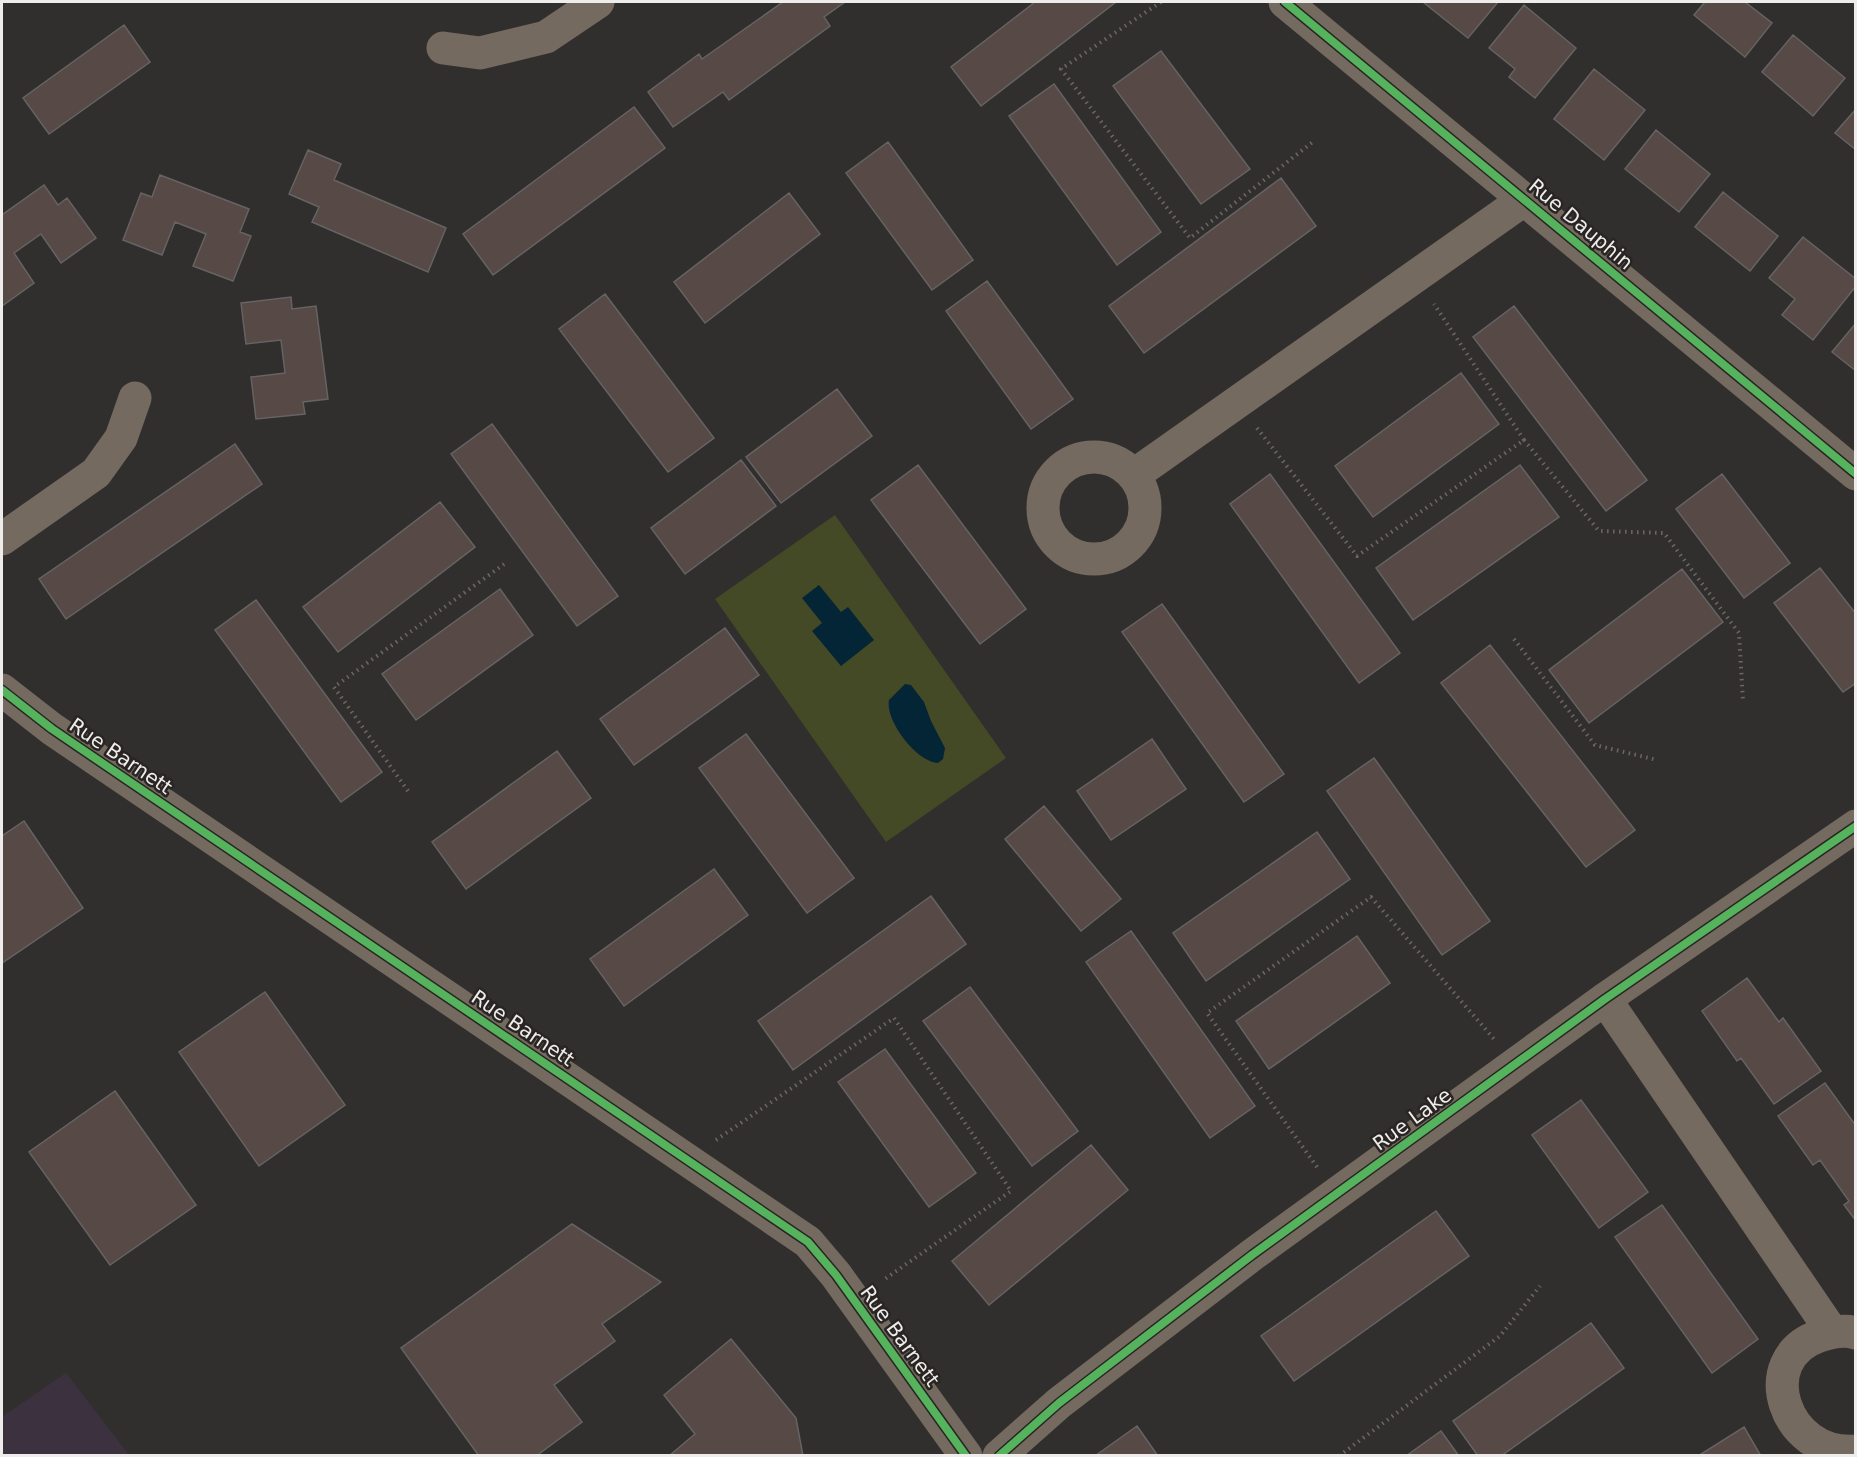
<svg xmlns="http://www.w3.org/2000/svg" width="1857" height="1457" font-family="'DejaVu Sans',sans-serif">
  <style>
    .commercial { fill: #3c323f }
    .green { fill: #444926 }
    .water { fill: #042535 }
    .building { fill: #564946; stroke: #656363; stroke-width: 1.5 }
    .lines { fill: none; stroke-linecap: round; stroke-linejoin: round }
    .path { stroke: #6e6760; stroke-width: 4; stroke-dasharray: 1.5 4.5; stroke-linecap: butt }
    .minor { stroke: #756a60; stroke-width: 33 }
    .cycleway-casing { stroke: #282523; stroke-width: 11 }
    .cycleway { stroke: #56b35d; stroke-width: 8 }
    .labels { text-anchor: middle; stroke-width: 5; stroke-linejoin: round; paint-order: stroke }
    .street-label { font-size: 20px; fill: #eeedeb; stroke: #282523 }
  </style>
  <rect width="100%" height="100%" fill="#312f2e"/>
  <path class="commercial" d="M66,1373l63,82h-127v-38z"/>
  <path class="green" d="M835,515l171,243 -120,84 -171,-243z"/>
  <path class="water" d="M819,585l22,27 7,-5 26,33 -33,26 -29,-35 10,-8 -20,-25z
    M905,684l6,1 13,17 7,19 14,27 -2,11 -5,4c-21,-1 -53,-42 -49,-63z"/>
  <path class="building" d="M783,2h62l-21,15 6,9 -101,74 -6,-8 -50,35 -25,-35 51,-38 3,5z
    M1035,2h81l-135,104 -30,-39z
    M1423,2h75l-30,36z
    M1705,2h40l27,21 -27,34 -51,-42z
    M1524,5l52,43 -41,50 -26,-21 6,-8 -26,-21z
    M124,25l26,37 -101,72 -26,-36z
    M1793,35l52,43 -32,38 -51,-44z
    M1161,51l89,118 -49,35 -88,-118z
    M1594,69l51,41 -41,50 -50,-41z
    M1054,84l107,148 -44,33 -108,-149z
    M634,107l31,41 -172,127 -30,-41z
    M1856,109v41l-21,-17z
    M1656,130l54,44 -31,38 -54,-43z
    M888,142l85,118 -41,30 -86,-117z
    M308,150l33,14 -7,16 112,48 -18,44 -116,-50 7,-15 -30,-13z
    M160,175l89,34 -9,23 11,4 -18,45 -40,-15 13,-32 -31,-12 -13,33 -39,-15 18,-47 11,4z
    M1281,178l35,48 -172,127 -35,-47z
    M44,185l14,20 9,-7 29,40 -35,25 -20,-29 -27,19 20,30 -32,23v-91z
    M1723,192l55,44 -28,35 -55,-44z
    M789,193l31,41 -115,89 -31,-41z
    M1803,237l53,42v7l-43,54 -31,-25 13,-16 -26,-21z
    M987,281l86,118 -42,30 -85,-118z
    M605,294l109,144 -46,34 -109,-143z
    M291,297l1,12 24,-3 12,93 -25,3 2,12 -49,5 -5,-42 34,-4 -4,-33 -35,4 -5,-41z
    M1514,306l133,174 -41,31 -133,-174z
    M1856,323v48l-24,-19z
    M1461,373l38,51 -126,93 -38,-51z
    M837,389l35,47 -91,67 -35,-46z
    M492,424l126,172 -41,30 -126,-172z
    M235,444l27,40 -196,135 -27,-40z
    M741,460l35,46 -91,68 -34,-46z
    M918,465l108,144 -46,35 -109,-144z
    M1520,465l39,52 -146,103 -37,-52z
    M1270,474l130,179 -41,30 -129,-179z
    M1722,474l68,89 -46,35 -68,-89z
    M440,502l35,45 -137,105 -35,-45z
    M1820,568l36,46v69l-13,9 -69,-89z
    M1682,569l41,53 -134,101 -40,-53z
    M500,589l33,46 -117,85 -34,-46z
    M256,600l126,172 -41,30 -126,-172z
    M1162,604l122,170 -40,28 -122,-170z
    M725,628l34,47 -125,90 -34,-46z
    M1490,645l145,185 -49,37 -145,-184z
    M746,734l108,144 -47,35 -108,-145z
    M1152,739l34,50 -75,51 -34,-49z
    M557,751l34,47 -125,91 -34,-47z
    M1374,758l116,163 -48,34 -115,-164z
    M1044,806l77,93 -40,32 -76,-92z
    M24,821l59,87 -81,55v-127z
    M1317,832l33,47 -144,102 -33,-48z
    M714,869l34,46 -124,91 -34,-47z
    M931,896l35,48 -173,126 -35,-49z
    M1131,931l124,175 -45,32 -124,-176z
    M1357,936l33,47 -121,86 -33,-48z
    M1747,978l32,44 4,-4 38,53 -47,33 -33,-46 -4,3 -35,-50z
    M970,987l108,144 -46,35 -109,-145z
    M265,992l80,113 -86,61 -80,-114z
    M885,1049l91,124 -47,34 -91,-125z
    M1825,1083l31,43v95l-12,-16 5,-4 -29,-41 -7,5 -35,-49z
    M115,1091l81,114 -86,60 -81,-113z
    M1581,1100l67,92 -49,36 -67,-93z
    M1091,1145l37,45 -139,115 -37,-44z
    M1662,1205l96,134 -46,34 -97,-136z
    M1436,1211l33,45 -175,125 -33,-45z
    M572,1224l89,58 -59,42 13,17 -61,44 28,37 -46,34h-57l-78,-108z
    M1591,1323l33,45 -123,88h-23l-25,-35z
    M731,1339l65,79 7,38h-134l26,-22 -31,-39z
    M1137,1426l21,30h-63z
    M1744,1427l17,29h-63z
    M1441,1431l18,25h-53z"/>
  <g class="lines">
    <path class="path" d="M1161,2l-100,67 129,169 124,-97
      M1257,428l100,128 167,-116 -90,-136
      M1524,440l75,91 65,2 75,100 4,68
      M1514,639l81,106 62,15
      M408,791l-74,-104 173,-125
      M716,1140l178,-122 117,173 -129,90
      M1317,1167l-110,-154 164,-116 123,142
      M1339,1456l161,-120 40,-50"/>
    <path class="minor" d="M1285,2l571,472
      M443,48l37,5 66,-16 52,-35
      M1043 508a51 51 0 1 1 102 0a51 51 0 1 1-102 0Z
      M1134,475l391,-276
      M2,539l94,-66 25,-35 14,-40
      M2,690l50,39 756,513 28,33 130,181
      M1605,999l227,333
      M1856,1333c-12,-4 -25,-1 -37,3 -67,23 -35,121 37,115
      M999,1456l60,-53 193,-148 353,-256 251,-173"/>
    <defs>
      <path id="cycleway" d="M1285,2l571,472
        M2,690l50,39 756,513 28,33 130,181
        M999,1456l60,-53 193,-148 353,-256 251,-173"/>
    </defs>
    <use href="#cycleway" class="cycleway-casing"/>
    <use href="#cycleway" class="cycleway"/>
  </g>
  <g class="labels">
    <g class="street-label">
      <text transform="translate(1581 224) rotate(40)" y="7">Rue Dauphin</text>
      <text transform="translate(121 756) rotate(34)" y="7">Rue Barnett</text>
      <text transform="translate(523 1028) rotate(34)" y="7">Rue Barnett</text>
      <text transform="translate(1412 1119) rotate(-36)" y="7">Rue Lake</text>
      <text transform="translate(900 1336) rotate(54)" y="7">Rue Barnett</text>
    </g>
  </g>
  <rect width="1857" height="1457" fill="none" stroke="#eeedeb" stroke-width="6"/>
</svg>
